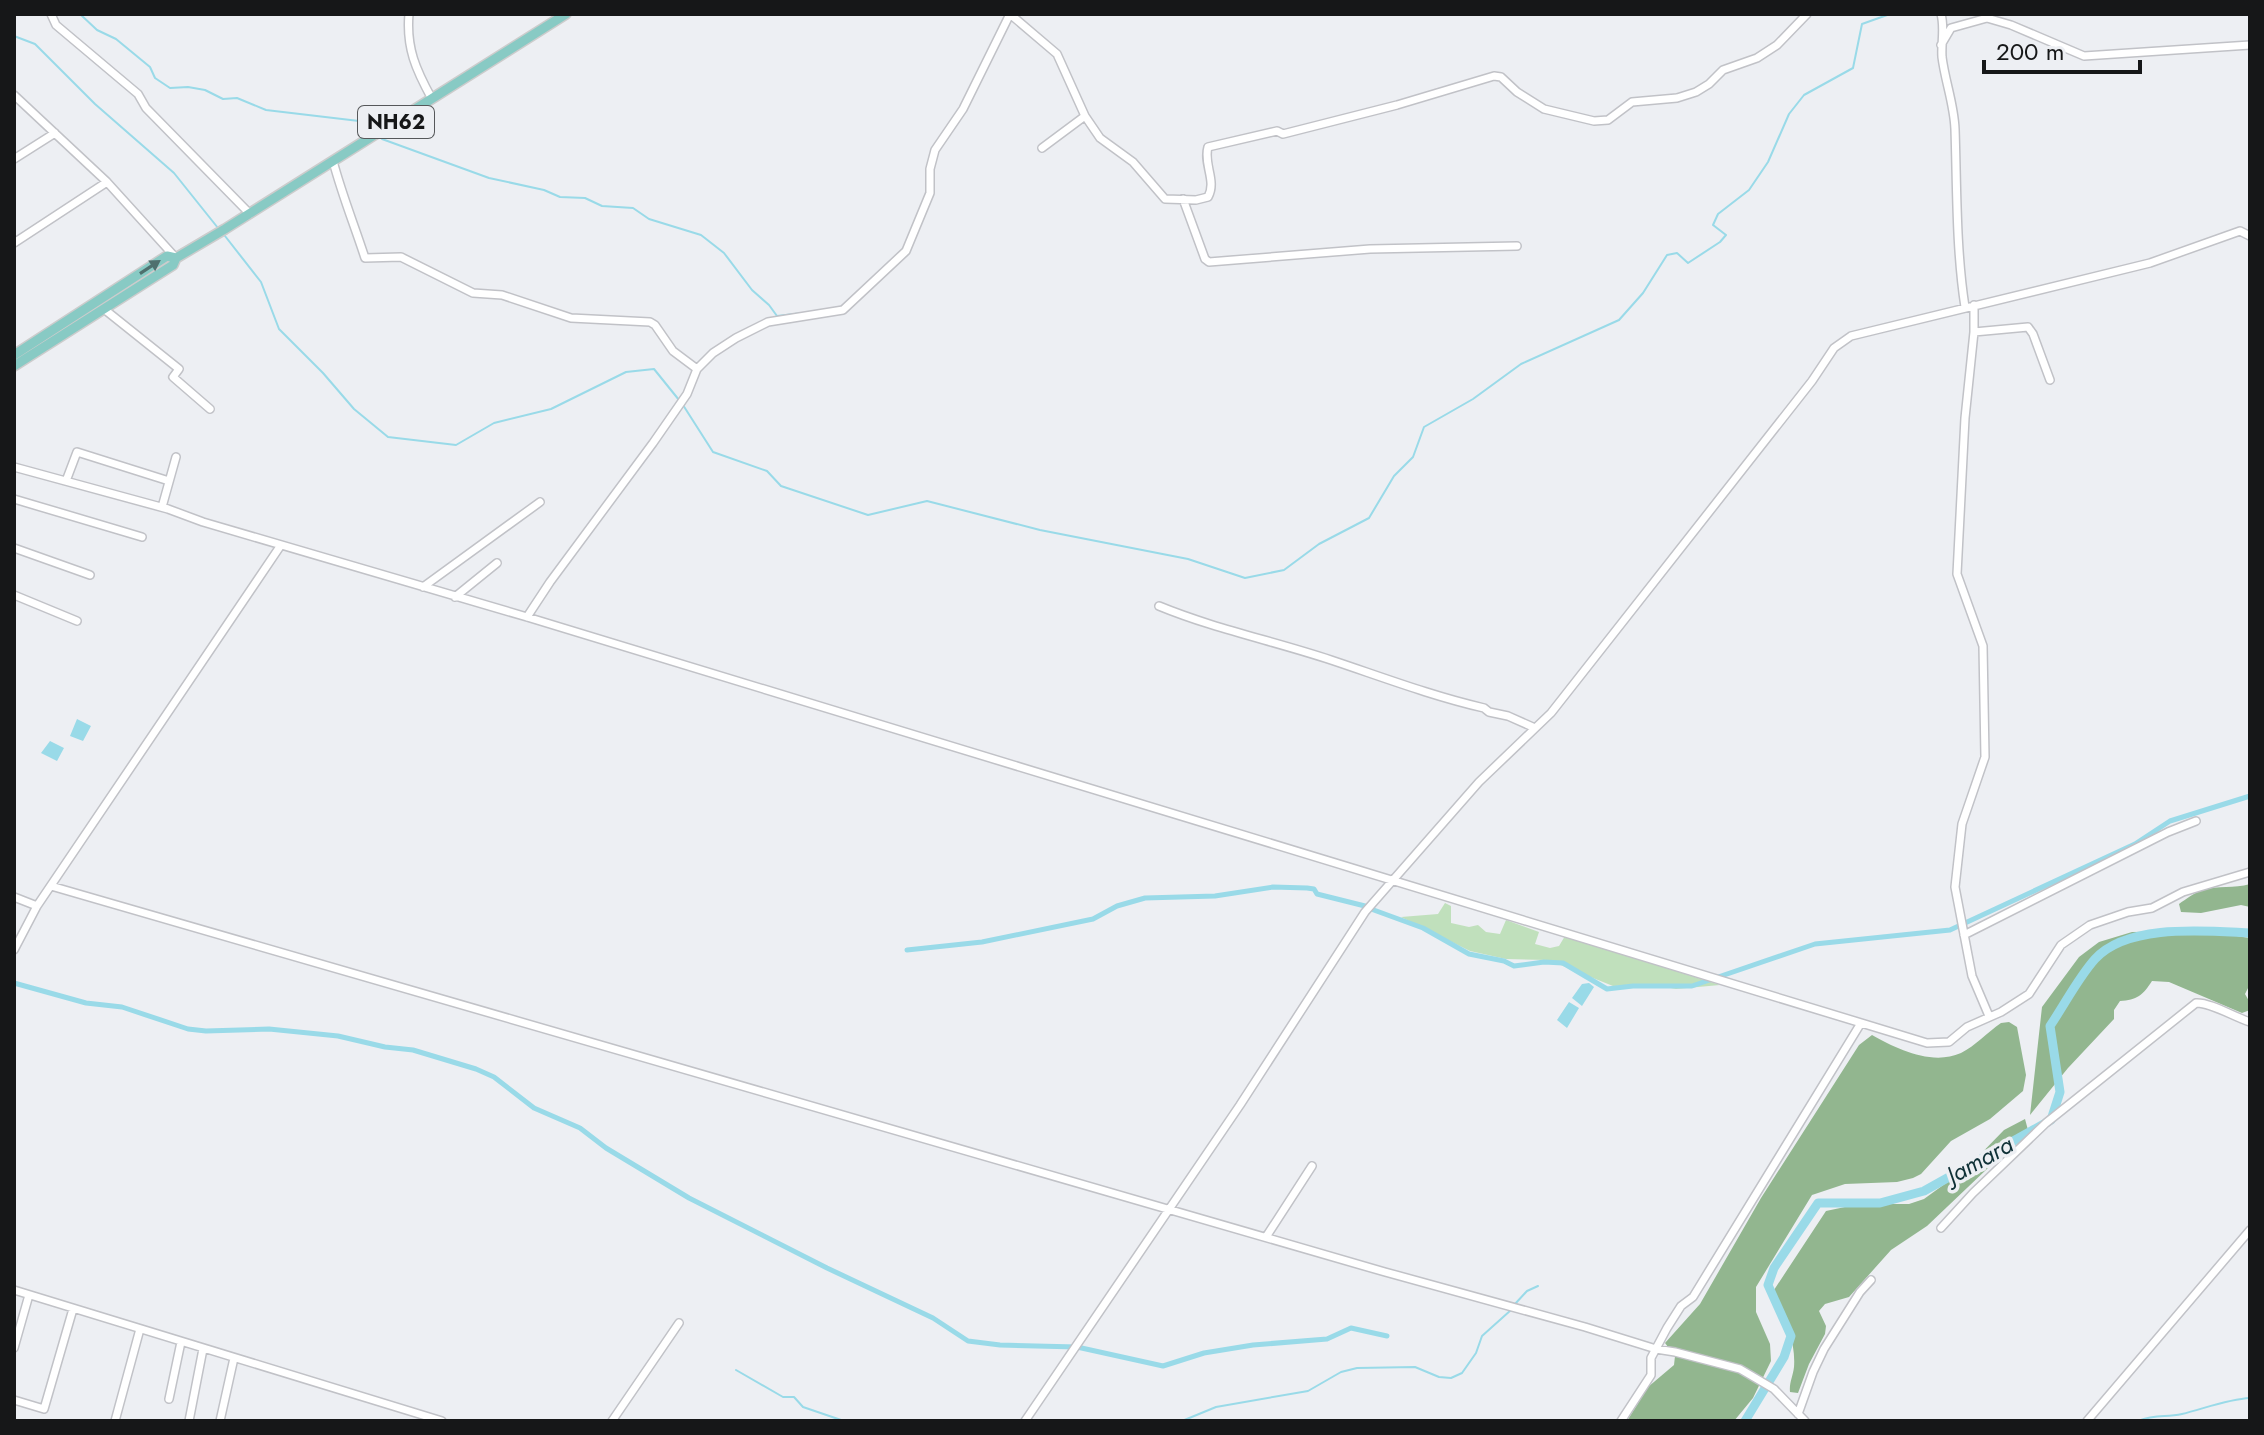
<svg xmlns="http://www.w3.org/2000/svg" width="2264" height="1435" font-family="Jost,sans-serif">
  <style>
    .green { fill: #c0e0bc }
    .forest { fill: #92b68f }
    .water { fill: #99dae8 }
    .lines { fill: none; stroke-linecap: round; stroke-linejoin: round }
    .stream { stroke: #99dae8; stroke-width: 2 }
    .canal { stroke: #99dae8; stroke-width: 5 }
    .river { stroke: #99dae8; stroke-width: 9 }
    .minor-casing { stroke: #c1c2c7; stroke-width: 10 }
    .major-casing { stroke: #ccc; stroke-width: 12 }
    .minor { stroke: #fff; stroke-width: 7 }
    .major { stroke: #88cac4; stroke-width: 9 }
    .oneway { fill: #4f706e }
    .labels { text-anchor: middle; stroke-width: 7; stroke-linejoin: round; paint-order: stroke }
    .shield { fill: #edeff3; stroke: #56585a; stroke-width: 2 }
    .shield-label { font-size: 20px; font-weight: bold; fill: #161718 }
    .water-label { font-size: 24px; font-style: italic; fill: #0f3036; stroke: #edeff3 }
  </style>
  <rect width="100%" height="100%" fill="#edeff3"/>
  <path class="green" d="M1445,903l6,3v17l18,4 9,-2 8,7 14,2 6,-14 33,12 -4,12 15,4 9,-2 6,-10 155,49 -44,4 -23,-4 -40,1 -65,-26 -42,-1 -36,-8 -69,-34 37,-3z"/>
  <path class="forest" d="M2250,884v23l-9,-2 -40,8 -20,-1 -2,-8c7,-5 15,-11 23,-14 16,-5 32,-1 48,-6z
    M2203,931l47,7v46l-5,10 4,7 1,9 -8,3 -73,-31 -17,-1c-9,14 -15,19 -32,20l-6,9v9l-46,49 -38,47 12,-108 37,-50 20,-15 33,-10z
    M2009,1022l8,5 9,48 -3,16 -33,28 -39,22 -30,33 -8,4 -16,4 -52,2 -33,11 -56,92v25l14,32 1,17 -18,37 -19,23h-107l21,-34 26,-22 1,-9 -10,-13 35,-39 61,-106 98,-153 13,-10c25,14 60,31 89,18 14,-7 27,-21 40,-30z
    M2025,1119l3,11 -101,96 -36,24 -42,47 -24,7 -6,7 7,15 -1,8 -16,30 -11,29 -8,-1c-1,-9 3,-16 4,-25 2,-26 -10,-53 -22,-74l54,-82 33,-7h50l15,-5 44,-32 36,-37z"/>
  <path class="water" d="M77,719l14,7 -8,15 -13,-5z
    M50,741l14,7 -7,13 -16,-8z
    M1589,983l5,4 -12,19 -10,-8 10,-14z
    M1569,1002l10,6 -12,20 -10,-8z"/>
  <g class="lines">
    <path class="stream" d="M80,14l17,16 19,9 34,28 5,11 15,10 18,-1 17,3 18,9 14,-1 29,12 93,11 7,9
      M14,36l21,8 60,60 79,69 44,55
      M382,139l107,39 55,12 16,7 25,1 17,8 31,2 16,11 52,16 23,18 28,37 17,15 8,11 26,-3
      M225,236l36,46 18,47 44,44 31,36 34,28 68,8 38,-22 57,-14 75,-37 28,-3 25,31
      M683,405l30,47 54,19 14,15 87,29 59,-14 113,29 148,29 57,19 39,-8 35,-26 50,-26 25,-42 19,-19 11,-30 49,-28 48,-35 98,-44 24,-27 24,-38 10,-2 11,10 32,-21 6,-7 -13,-10 5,-11 31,-24 19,-28 21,-48 15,-19 49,-27 9,-44 28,-10
      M1515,1304l12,-13 11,-5
      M736,1370l47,27h11l9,10 41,14
      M1182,1421l34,-14 92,-16 33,-19 16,-4 58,-1 24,10 12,1 11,-5 14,-20 6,-17 29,-26
      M2138,1421c19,-8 27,-3 44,-7 21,-5 46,-15 68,-16"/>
    <path class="canal" d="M1371,909l52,19 46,26 35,7 10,5 30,-4 19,1 44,26 26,-3h59l123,-42 135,-14 185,-86 35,-23 80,-25
      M907,950l75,-8 111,-23 24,-13 28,-8 70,-2 58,-9 34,1 7,1 3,5 48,12
      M14,983l72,20 36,4 66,22 18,2 63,-2 69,7 47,11 28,3 63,19 18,8 40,31 46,20 26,20 83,50 138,70 106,50 35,23 32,4 77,2 86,19 41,-13 49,-8 74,-6 24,-11 36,8"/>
    <path class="river" d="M1745,1421l39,-64 7,-21 -23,-51 6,-17 44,-65h62l44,-12 127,-71 9,-28 -10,-66c15,-22 28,-48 45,-67 33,-36 111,-28 155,-26"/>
    <defs>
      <path id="minor" d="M51,14l5,11 82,69 8,14 104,106
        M409,14c-3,34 7,56 23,85
        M1010,14l47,40 28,62 15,22 33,24 32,37 31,1 12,-3c9,-16 -5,-33 0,-50l69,-16 6,3 114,-29 97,-29 7,1 16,15 27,17 50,12 14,-1 24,-18 45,-4 19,-6 13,-8 14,-14 34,-12 20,-13 30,-31
        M1941,14c4,14 0,28 1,43 3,24 12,47 13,72 2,60 1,120 10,178
        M1941,45l10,-17 36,-10 24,7 73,31 166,-11
        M14,95l93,87 69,76
        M1042,148l43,-32
        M14,159l41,-26
        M333,161c9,34 21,63 32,97l36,-1 72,36 29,2 69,23 79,4 5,3 18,26 24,18
        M1183,199l22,60 4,3 161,-13 147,-3
        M14,243l93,-61
        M1974,305v27l-9,86 -8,156 26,72 2,111 -23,67 -7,63 17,89 17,40
        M104,309l75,60 -6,8 37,32
        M1974,332l54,-5 5,7 17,46
        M14,467l154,42 35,13 324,95 1400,426 22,-1 18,-15 34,-15 28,-18 32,-49 29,-20 38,-13 24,-4 31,-16 67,-20
        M66,481l11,-29 92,29
        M14,499l128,38
        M162,507l14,-50
        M14,548l76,27
        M423,587l117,-85
        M14,595l63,26
        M455,597l42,-34
        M1159,606c56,23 115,35 172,54 51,17 101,36 153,48l5,4 19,4 27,12
        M527,617l23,-35 103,-139 34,-49 10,-25 16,-16 23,-15 32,-16 75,-12 63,-59 24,-58v-24l5,-19 28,-41 47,-95
        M51,886l1334,386 200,55 71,22 19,3 65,17 34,20 31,32
        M14,897l23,9
        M1964,935l204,-103 28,-11
        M14,950l23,-44 244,-361
        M1941,1228l32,-35 73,-70 150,-120c14,-1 38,14 54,19
        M1266,1237l46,-71
        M14,1290l428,131
        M14,1348l15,-53
        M169,1399l12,-57
        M14,1400l30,9 29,-100
        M1798,1414l15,-42 11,-23 36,-57 11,-12
        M115,1421l25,-92
        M189,1421l14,-72
        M220,1421l14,-63
        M612,1421l67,-98
        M1025,1421l215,-316 125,-193 114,-130 72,-69 261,-332 22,-33 17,-12 299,-73 90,-32 10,5
        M1621,1421l30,-46v-17l16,-30 14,-22 12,-9 168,-274
        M2087,1421l163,-191"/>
      <path id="major" d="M14,355l153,-99 9,2
        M14,366l159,-101 3,-7 49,-29 341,-215"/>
    </defs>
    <use href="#minor" class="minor-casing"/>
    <use href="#major" class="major-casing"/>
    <use href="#minor" class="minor"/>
    <use href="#major" class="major"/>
  </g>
  <defs><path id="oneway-solid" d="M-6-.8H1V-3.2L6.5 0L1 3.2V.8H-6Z" transform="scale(2)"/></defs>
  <use class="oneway" href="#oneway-solid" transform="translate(150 267) rotate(-33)"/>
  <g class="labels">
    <rect class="shield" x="358" y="106" width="76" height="32" rx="6"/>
    <g class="shield-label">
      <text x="396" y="129">NH62</text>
    </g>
    <g class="water-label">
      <text transform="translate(1980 1160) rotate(-29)" y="8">Jamara</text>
    </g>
  </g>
  <rect width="2264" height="1435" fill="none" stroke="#161718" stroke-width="32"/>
  <path d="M1984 60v12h156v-12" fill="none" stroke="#161718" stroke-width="4"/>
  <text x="1996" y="60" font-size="24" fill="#161718" stroke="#edeff3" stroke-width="6" paint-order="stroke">200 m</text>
</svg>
